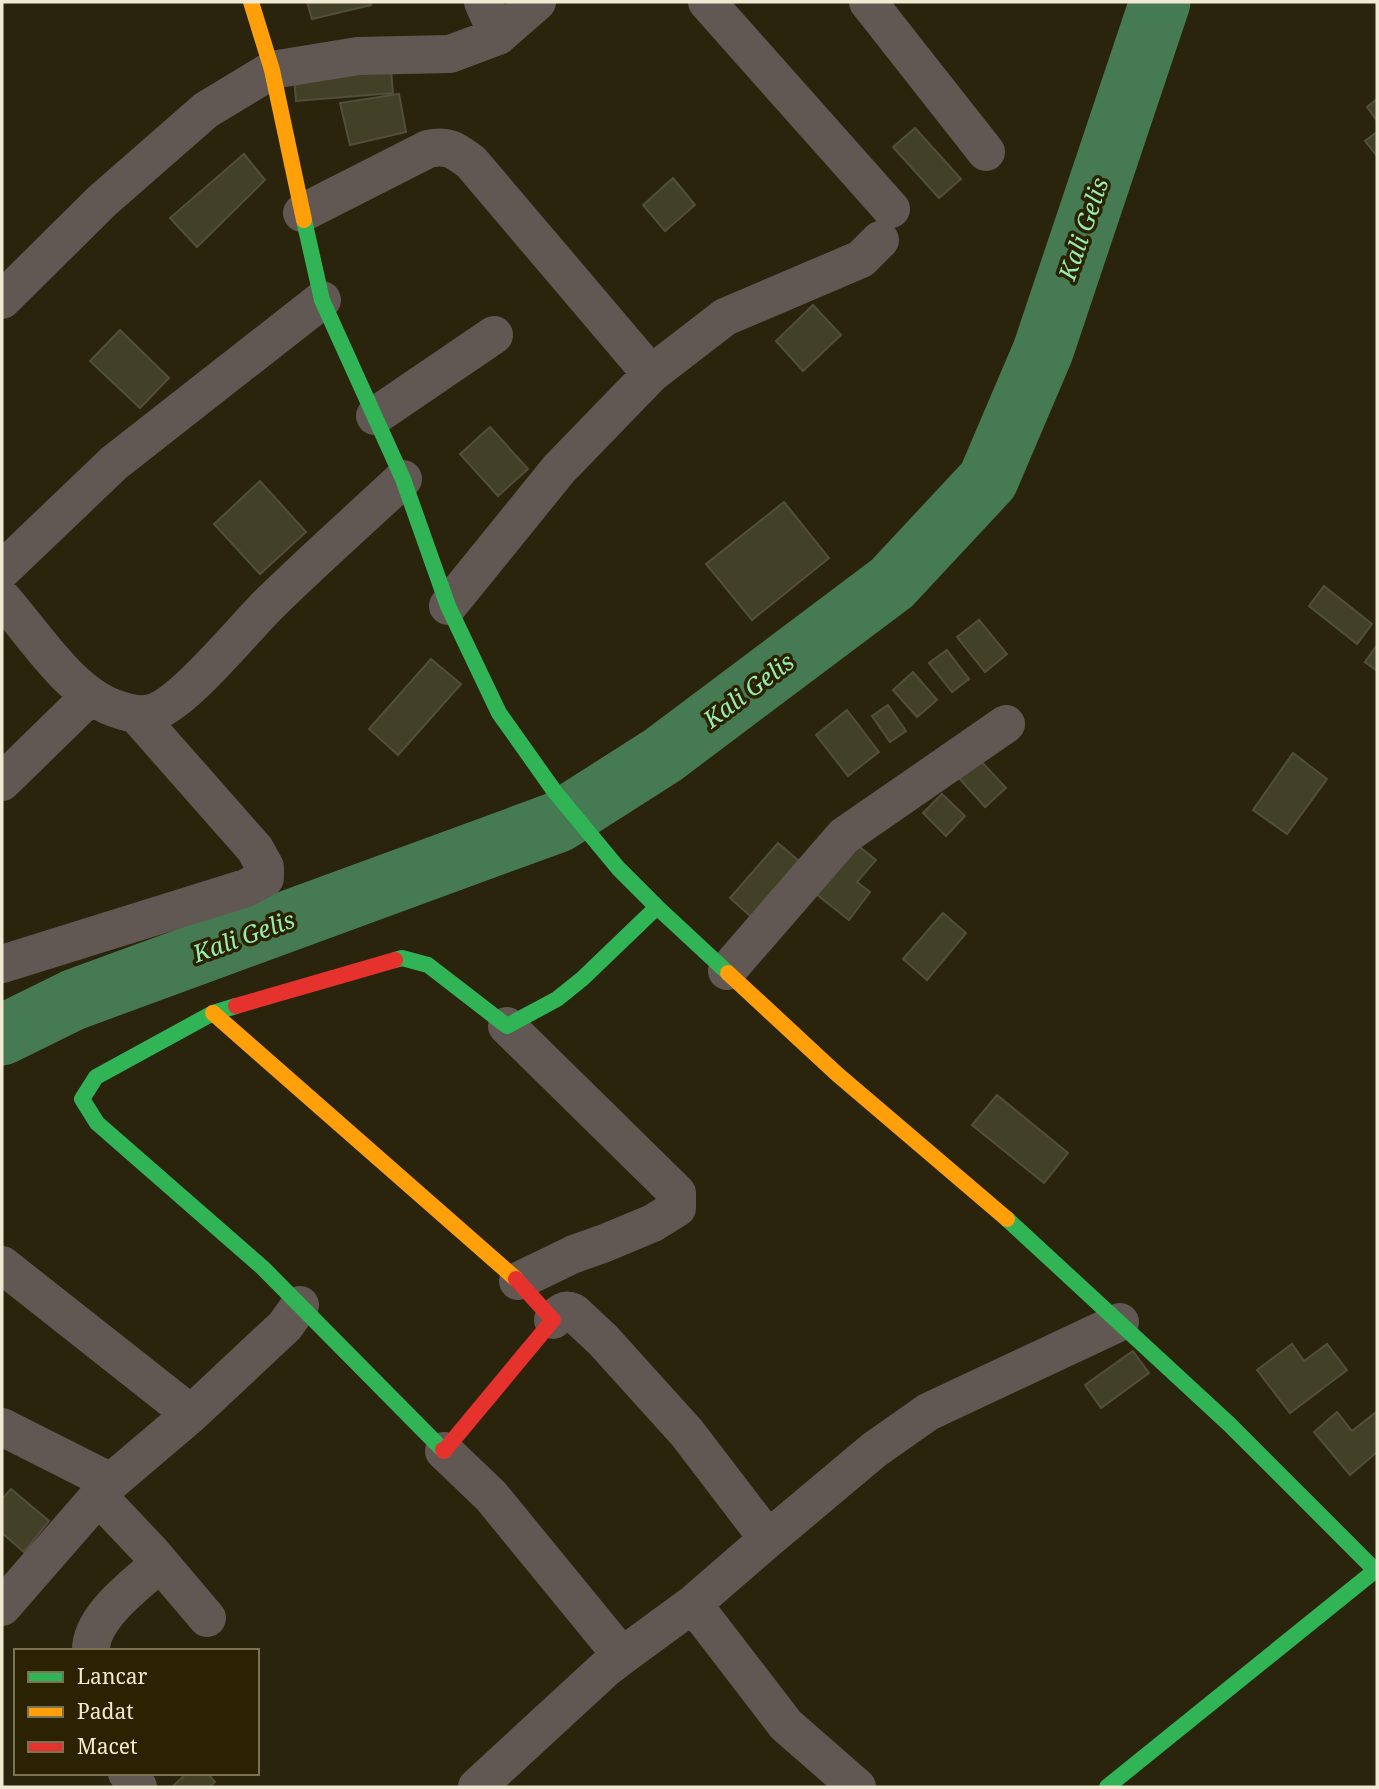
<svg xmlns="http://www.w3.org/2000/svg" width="1379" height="1789" font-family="'Noto Serif',serif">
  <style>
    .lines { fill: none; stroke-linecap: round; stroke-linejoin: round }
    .river { stroke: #457a53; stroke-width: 61 }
    .building { fill: #424027; stroke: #514f3c; stroke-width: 2 }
    .street { stroke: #615853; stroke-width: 38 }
    .fast { stroke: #30b455; stroke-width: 16 }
    .slow { stroke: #ff9f0a; stroke-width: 16 }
    .jam { stroke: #e5322d; stroke-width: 16 }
    .labels { text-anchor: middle; stroke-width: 7; stroke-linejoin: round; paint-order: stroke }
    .water-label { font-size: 24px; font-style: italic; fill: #97edb1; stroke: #2b2201 }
  </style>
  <rect width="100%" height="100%" fill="#2b240d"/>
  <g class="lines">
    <path class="river" d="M2,1035l71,-35 485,-178 105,-67 229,-172 96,-103 55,-129 117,-349"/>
  </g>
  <path class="building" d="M307,2h63l1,3 -59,14z
    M391,70l2,23 -97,8 -2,-23z
    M399,94l7,38 -56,13 -10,-42z
    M1377,99v22l-10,-14z
    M915,128l46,51 -22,19 -46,-51z
    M1377,132v24l-12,-15z
    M244,154l21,26 -68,67 -27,-29z
    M673,178l22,27 -30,26 -22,-26z
    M813,305l28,30 -38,36 -27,-30z
    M120,330l49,48 -29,30 -50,-47z
    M490,427l38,42 -30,27 -38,-42z
    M260,481l46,51 -46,42 -46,-50z
    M784,502l45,56 -77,62 -46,-56z
    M1324,586l48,38 -15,20 -48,-38z
    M979,620l28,34 -22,18 -28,-35z
    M1377,645v26l-12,-9z
    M947,650l22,29 -17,13 -23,-29z
    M431,659l30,25 -63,71 -29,-26z
    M913,672l24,28 -20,17 -24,-27z
    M888,705l18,26 -16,11 -18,-26z
    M847,710l32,42 -31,24 -32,-41z
    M1293,753l34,26 -40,55 -34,-24z
    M979,759l27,29 -21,19 -26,-29z
    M942,794l23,22 -19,20 -23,-23z
    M851,840l25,20 -19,22 13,10 -21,28 -38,-30z
    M778,843l27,23 -48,56 -27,-24z
    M943,913l23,20 -39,47 -24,-21z
    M997,1095l71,58 -24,30 -72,-58z
    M1292,1344l12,17 23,-17 20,26 -57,43 -33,-43z
    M1133,1351l16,22 -48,35 -16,-23z
    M1337,1412l15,19 24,-19 1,1v39l-27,23 -36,-43z
    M11,1489l38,32 -25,31 -22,-19v-34z
    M187,1773h20l8,9 -6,5h-37z"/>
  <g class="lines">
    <path class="street" d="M483,2l15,34
      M707,2l184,207
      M868,2l118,150
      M302,213l126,-64c20,-5 28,2 43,13l180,212
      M2,300l100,-99 104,-91 66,-40 86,-14 92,-2 48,-18 39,-34
      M375,416l119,-81
      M2,570l112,-107 208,-163
      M2,598c32,36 70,99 118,112 9,3 21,6 31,3 31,-7 94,-86 120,-111 43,-42 88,-82 132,-123
      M448,606l111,-137 92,-95 74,-57 136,-58 19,-19
      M2,782l88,-86
      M2,964l244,-76 19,-10v-11l-10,-18 -119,-135
      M727,971l117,-135 162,-112
      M507,1026l170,167v15l-24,15 -48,20 -31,11 -56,27
      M2,1265l189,149
      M553,1320c7,-7 11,-12 20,-8l30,28 84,93 81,106 106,-89 54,-38 192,-90
      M2,1427l109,55
      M444,1451l47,45 131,160 -17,13 -128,118
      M99,1497l52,55 56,66
      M693,1604l93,121 71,62
      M2,1607l109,-125 80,-68 94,-88 15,-21
      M91,1651c-1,-34 46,-67 69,-88
      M622,1656l71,-52 75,-65
      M127,1773l11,14"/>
    <path class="fast" d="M304,220l18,80 81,179 45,127 51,107 56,79 63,76 39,39 71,66
      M395,960l7,-2 26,7 79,61 50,-27 25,-20 75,-72
      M236,1006l-23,7 -117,64 -14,22 15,24 166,145 180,182
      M1007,1219l222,205 147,147
      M1107,1787l270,-218"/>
    <path class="slow" d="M251,2l21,68 32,150
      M728,973l109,101 170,145
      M213,1013l303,266"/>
    <path class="jam" d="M236,1006l159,-46
      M443,1450l1,1 109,-131 -37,-41"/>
  </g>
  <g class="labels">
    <g class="water-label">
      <text transform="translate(1084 229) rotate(-71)" y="8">Kali Gelis</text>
      <text transform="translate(749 691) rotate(-37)" y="8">Kali Gelis</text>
      <text transform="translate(244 937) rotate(-20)" y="8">Kali Gelis</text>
    </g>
  </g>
  <rect width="1379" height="1789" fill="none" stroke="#f1ead2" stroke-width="7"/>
  <rect x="14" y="1649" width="245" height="126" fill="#2b2201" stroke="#7a7255" stroke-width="2"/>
  <rect x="28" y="1672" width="35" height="10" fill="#30b455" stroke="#7a7255" stroke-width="2"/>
  <text x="77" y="1684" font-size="21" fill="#f1ead2">Lancar</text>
  <rect x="28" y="1707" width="35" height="10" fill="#ff9f0a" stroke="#7a7255" stroke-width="2"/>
  <text x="77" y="1719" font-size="21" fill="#f1ead2">Padat</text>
  <rect x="28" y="1742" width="35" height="10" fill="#e5322d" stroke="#7a7255" stroke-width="2"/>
  <text x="77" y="1754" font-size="21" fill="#f1ead2">Macet</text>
</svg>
